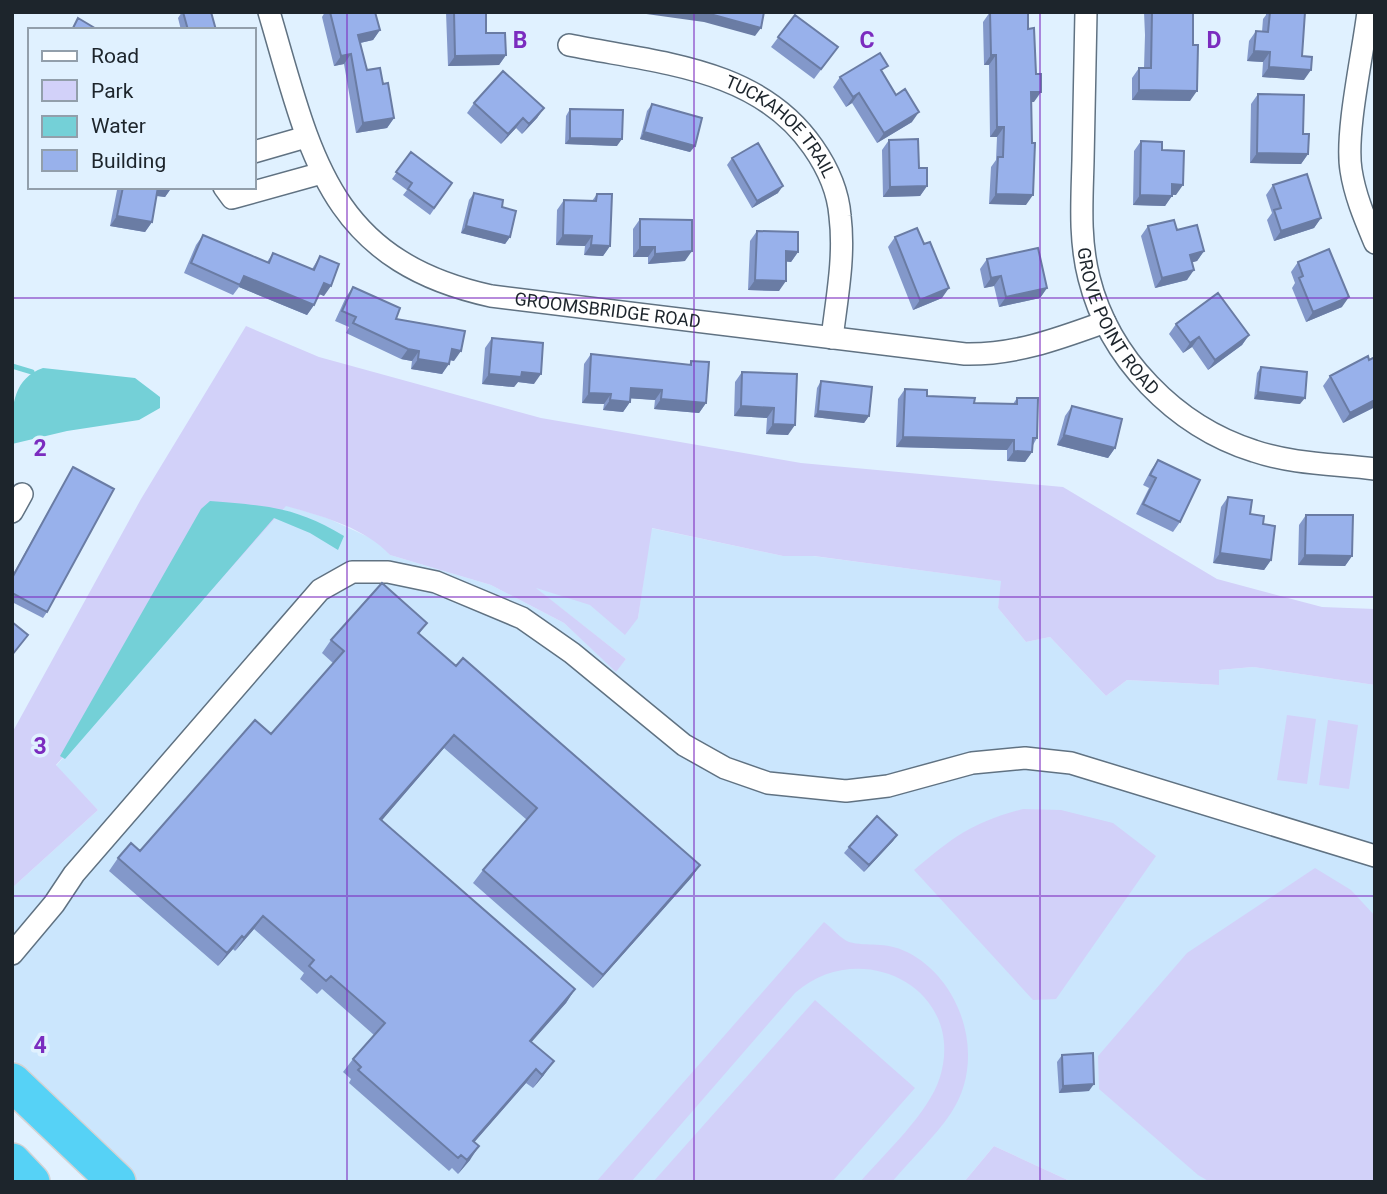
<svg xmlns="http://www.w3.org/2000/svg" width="1387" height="1194" font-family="Roboto,sans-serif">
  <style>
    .built { fill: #cbe6fd }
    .green { fill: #d2d1f9 }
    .water { fill: #74d0d7 }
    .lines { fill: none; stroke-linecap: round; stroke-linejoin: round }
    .stream { stroke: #74d0d7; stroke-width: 5 }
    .minor-casing { stroke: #607282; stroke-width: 24 }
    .trunk-casing { stroke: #d2d3d5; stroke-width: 40 }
    .minor { stroke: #fff; stroke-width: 21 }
    .trunk { stroke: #56d2f6; stroke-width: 37 }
    .wall { fill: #8398ca }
    .shaded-wall { fill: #6a7ca4 }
    .building { fill: #98b1eb; stroke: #6a7ca4; stroke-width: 2 }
    .grid { fill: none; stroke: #7b2cbf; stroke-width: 2; stroke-opacity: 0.55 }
    .labels { text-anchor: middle; stroke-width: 7; stroke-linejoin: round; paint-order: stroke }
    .street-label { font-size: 18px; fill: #1d252c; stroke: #e0f1ff }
    .grid-label { font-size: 23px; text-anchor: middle; font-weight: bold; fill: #7b2cbf; stroke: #e0f1ff; stroke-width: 7; stroke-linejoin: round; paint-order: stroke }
  </style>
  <rect width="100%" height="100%" fill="#e0f1ff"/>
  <path class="built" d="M285,505l42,13 52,24 11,13 101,30 73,38 52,48 10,-12 -92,-72 104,31 13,-90 132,28h30l189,25 -4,27 28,34 24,-5 56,59 21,-16 91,5 1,-15 34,-3 122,18v497h-303l-78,-36 -30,36h-837l-115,-124v-170l86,-78 -42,-44z"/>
  <path class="green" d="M246,326l73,31 222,61 260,45 262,24 154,92 105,28 53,2v76l-122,-18 -34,3v15l-92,-5 -21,16 -56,-59 -24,5 -28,-34 3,-27 -187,-25h-31l-131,-28 -14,90 -13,17 -35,-30 -54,-17 90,71 -10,13 -52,-49 -73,-38 -101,-30c-26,-28 -69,-39 -104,-49l-230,259 42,45 -86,78v-155l129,-234z
    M1287,715l29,4 -9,65 -30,-4z
    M1328,720l30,5 -9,64 -30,-4z
    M1023,809l38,1 52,13 43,33 -100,143 -23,1 -119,-130c41,-34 57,-47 109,-61z
    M1315,868l36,22 24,26v266h-165l-12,-7 -99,-86 -1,-33 89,-103z
    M824,922c7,5 17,17 25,20 18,5 36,-1 58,10 56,28 80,108 44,161 -16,24 -40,46 -59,69h-32c25,-29 69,-69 80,-105 27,-89 -80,-142 -145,-84l-164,189h-35z
    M815,1000l100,88 -83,94h-179z
    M994,1146l78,36h-108z"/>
  <path class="water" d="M43,368l92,10 25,19v11l-21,12 -72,11 -55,13c0,-30 -3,-64 31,-76z
    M210,501c57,5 84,5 134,35l-6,14 -28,-17 -36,-15 -209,241 -5,-3 141,-247z"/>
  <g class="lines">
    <path class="stream" d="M12,366l20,6"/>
    <defs>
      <g id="minor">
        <path id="s1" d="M269,12c42,142 58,248 222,284l474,58c50,1 93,-15 140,-32"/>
        <path id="s2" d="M1086,12c-1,50 -2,100 -3,149 -1,39 -4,78 6,117 20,80 86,148 165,173 38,13 81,13 121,18"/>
        <path d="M1368,12c-5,42 -23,120 -17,158 4,26 14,49 24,73"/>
        <path id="s3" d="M569,45c88,18 189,22 244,102 14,20 25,43 27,69 5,40 -3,81 -8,122"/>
        <path d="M254,152l52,-15"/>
        <path d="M224,187l8,11 90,-25"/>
        <path d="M12,512l10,-18"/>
        <path d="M12,954l42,-50 20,-30 246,-284 32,-18h36l48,10 86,36 50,35 112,92 41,23 43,15 78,8 42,-5 84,-23 53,-5 46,5 304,93"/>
      </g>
      <path id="trunk" d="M12,1082l105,100
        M12,1162l19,20"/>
    </defs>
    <use href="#minor" class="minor-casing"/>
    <use href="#trunk" class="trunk-casing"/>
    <use href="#minor" class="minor"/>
    <use href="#trunk" class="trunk"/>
  </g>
  <path class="wall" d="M182,12h29l5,18h-35l-3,-12z
    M325,12h50l5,18 -7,10 -13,3 7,27 16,14 11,34 -7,10 -31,5 -12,-69 -10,2 -12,-49z
    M446,12h40v21l20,22 -7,10 -51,1z
    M990,12l38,17 6,73h-3l-5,103 -37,-1 2,-37 5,-7 1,-23h-7l-1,-72h-5l-1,-43z
    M1144,12h49l-3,89 -58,-1v-22l7,-10h5l1,-33z
    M1266,12h39l-3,44 2,24 -42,-3 1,-15 -16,-1 2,-20 7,-10 6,1 1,-13 3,-4z
    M795,15l43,32 -24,32 -43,-32z
    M883,73l29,49 -35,21 -25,-40 -6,4 -13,-20 7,-10z
    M1258,94l45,40 5,20 -7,10 -51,-1 1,-59z
    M474,103l70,5 -7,10 -15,16 -6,-6 -15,16 -34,-31z
    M652,104l43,42 -5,6 -50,-13 7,-28z
    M570,109l47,37 -52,-2 1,-28z
    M889,140l30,28 8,18 -7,10 -37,1 -1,-47z
    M1141,141l21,9 14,45h-4l-7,11 -32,-1 1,-54z
    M411,152l41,31 -22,32 -27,-20 4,-5 -15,-11z
    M732,158l46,35 -26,15 -25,-43z
    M1273,185l48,33 -7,10 -40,13 -7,-21 5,-7 -6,-18z
    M111,187h61l-7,10 -9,-1 -4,26 -7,10 -35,-6 7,-36 -6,-1z
    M474,193l28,14 8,30 -5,7 -44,-11 8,-33z
    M597,194l13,52 -7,10 -19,-1 1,-9 -29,-1 1,-35 7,-10 28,1z
    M640,219l45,42 -37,3v-7h-15v-28z
    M1148,226l29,4 27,21 -7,10 -5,1 -5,18 -32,8 -14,-52z
    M757,231l41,21 -7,10 -5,-1 -7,30 -31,-1 2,-49z
    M203,235l64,27 6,-9 39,16 8,-13 4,40 -5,-2 -5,11 -7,10 -68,-28 -6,8 -49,-22 12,-28z
    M895,237l47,61 -29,12 -25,-63z
    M987,259l60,29 -7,10 -41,9 -5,-21 -10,2 -4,-19z
    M1298,262l44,45 -36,15 -14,-34 3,-5 -4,-11z
    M353,287l43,32 58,42 -4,-1 -8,14 -31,-5 1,-8 -11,-2 -55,-26 3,-6 -14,-6 11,-24z
    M1176,324l73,11 -7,10 -34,25 -16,-23 -9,6 -14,-19z
    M492,338l42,46 -16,-2 -4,5 -32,-3 3,-36z
    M591,354l98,11 2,-4 15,42 -7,10 -45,-4 1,-9 -25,-2v4l-7,10 -20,-2 1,-6 -22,-1 2,-39z
    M1375,357v50l-32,16 -20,-37 7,-10z
    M1261,367l39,37 -46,-5 3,-26z
    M742,372l55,2 -9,61 -22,-1 1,-16 -33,-2 1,-34z
    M821,381l48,35 -5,7 -50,-6 3,-29z
    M905,389l22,7 47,7 39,1 4,-6 20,40 -4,7 -1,7 -7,10 -18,-1v-11l-111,-3 2,-48z
    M1072,406l43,42 -7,10 -51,-13 8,-29z
    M1158,460l22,62 -7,10 -37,-18 13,-26 -6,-3 8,-15z
    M73,467l-26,145 -4,6 -31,-16v-26z
    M1228,497l35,27 8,36 -7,10 -51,-7 8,-56z
    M1306,515l46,41 -7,10 -47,-1 1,-40z
    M427,623l-8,11 37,32 244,199 -9,13 -98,110 -120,-105 10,-13 44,-50 -83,-72 -63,73 194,168 -9,14 -35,39 13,33 -11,13 -7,-5 -52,59 -4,18 -12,14 -6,-6 -3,3 -100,-88 2,-4 -8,-7 10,-13 21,-24 -52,-46 -5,5 -17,-15 4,-6 -50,-44 -19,22 -2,-2 -15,17 -109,-95 9,-13 22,-7 131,-117 62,-71 -11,-10 9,-13z
    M897,835l-4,6 -29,31 -20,-19 5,-6z
    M1062,1055l27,36 -30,2 -2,-31z"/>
  <path class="shaded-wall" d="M632,12h67l11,2 51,14 -6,8 -51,-14z
    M380,30l-7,10 -22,5 7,-10z
    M1254,51l16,1 -7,10 -16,-1z
    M351,54l-7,10 -10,2 7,-10z
    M506,55l-7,10 -51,1 7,-10z
    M991,55h5l-7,10h-5z
    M1269,67l42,3 -7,10 -42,-3z
    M1139,90l58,1 -7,10 -58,-1z
    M1031,92h10l-7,10h-10z
    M859,93l-7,10 -6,4 7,-10z
    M544,108l-7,10 -15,16 7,-10z
    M919,112l-7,10 -35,21 7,-10z
    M394,118l-7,10 -31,5 7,-10z
    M523,118l-7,10 -15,16 7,-10z
    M997,127h7l-7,10h-7z
    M644,132l51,14 -5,6 -50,-13z
    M570,138l52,1 -5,7 -52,-2z
    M1257,153l51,1 -7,10 -51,-1z
    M1172,184l11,1 -7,10 -11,-1z
    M783,186l-5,7 -26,15 5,-7z
    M927,186l-7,10 -37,1 7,-10z
    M112,187h7l-2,3 -6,-1z
    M157,187h15l-7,10 -14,-2z
    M996,194l37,1 -7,10 -37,-1z
    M1140,195l32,1 -7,10 -32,-1z
    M117,216l35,6 -7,10 -35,-6z
    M1321,218l-7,10 -40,13 7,-10z
    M466,226l44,11 -5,7 -44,-11z
    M563,235l29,1 -7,10 -29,-1z
    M591,245l19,1 -7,10 -19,-1z
    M640,247h15l-7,10h-15z
    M692,251l-7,10 -37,3 7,-10z
    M786,251l12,1 -7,10 -12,-1z
    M1204,251l-7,10 -14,4 7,-10z
    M1194,270l-7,10 -32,8 7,-10z
    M244,276l70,29 -7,10 -68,-28z
    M1001,276l-7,10 -10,2 7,-10z
    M755,280l31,1 -7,10 -31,-1z
    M324,283l7,3 -7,10 -7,-3z
    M949,288l-7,10 -29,12 7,-10z
    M1047,288l-7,10 -41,9 7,-10z
    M1349,297l-7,10 -36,15 7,-10z
    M1249,335l-7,10 -34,25 7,-10z
    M1199,337l-7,10 -9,6 7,-10z
    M408,349l11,2 -7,10 -11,-2z
    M452,349l9,2 -7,10 -9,-2z
    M418,359l31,5 -7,10 -31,-5z
    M522,372l19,2 -7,10 -16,-2 -4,5 -32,-3 7,-10z
    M631,388l31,2 -7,10 -31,-2z
    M1258,392l47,6 -5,6 -46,-5z
    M589,393l22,1 -7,10 -22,-1z
    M661,399l45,4 -7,10 -45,-4z
    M610,400l20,2 -7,10 -20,-2z
    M1375,400v7l-32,16 7,-10z
    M741,406l33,2 -7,10 -33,-2z
    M818,411l51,5 -5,7 -50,-6z
    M773,424l22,1 -7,10 -22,-1z
    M1064,435l51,13 -7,10 -51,-13z
    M903,437l111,3 -7,10 -111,-3z
    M1014,451l18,1 -7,10 -18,-1z
    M1220,553l51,7 -7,10 -51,-7z
    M1305,555l47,1 -7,10 -47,-1z
    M454,735l-10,13 -73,85 9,-14z
    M897,835l-4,6 -29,31 5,-7z
    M700,865l-9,13 -98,110 10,-13z
    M263,916l-9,13 -19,22 9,-13z
    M242,936l-9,13 -15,17 9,-13z
    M575,989l-9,14 -45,51 9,-13z
    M554,1061l-10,14 -11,13 9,-13z
    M536,1069l-10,14 -62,71 9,-13z
    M1094,1084l-5,7 -30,2 4,-7z
    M479,1146l-9,14 -12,14 9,-14z"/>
  <path class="building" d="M183,12h28l5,18h-28z
    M330,12h45l5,18 -22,5 9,35 13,-2 3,16 5,-1 6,35 -31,5 -12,-69 -10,2z
    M454,12h32v21h19l1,22 -51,1z
    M699,12h65l-3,16 -51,-14z
    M990,12h38v17l6,-1 2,46h5v18h-10l1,51h3l-2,52 -37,-1 2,-37h5l1,-30h-7l-1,-72h-5z
    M1152,12h41v33h5l-1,46 -58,-1v-22h12z
    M1270,12h35l-3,44 10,1 -1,13 -42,-3 1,-15 -16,-1 2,-20 12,1z
    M795,15l43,32 -17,22 -43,-32z
    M78,18l20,12h-26z
    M880,53l8,13 -7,4 15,25 9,-6 14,23 -35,21 -25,-40 -6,4 -13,-20z
    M503,71l41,37 -15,16 -6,-6 -15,16 -34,-31z
    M1258,94l46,1 -1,39h6l-1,20 -51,-1z
    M652,104l50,14 -7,28 -51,-14z
    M570,109l53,1 -1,29 -52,-1z
    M918,139l1,29h8v18l-37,1 -1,-47z
    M1141,141l21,1v8l22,1 -1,34 -11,-1v12l-32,-1z
    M758,143l25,43 -26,15 -25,-43z
    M411,152l41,31 -18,25 -26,-19 4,-6 -16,-11z
    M1307,174l14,44 -40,13 -7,-21 7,-2 -8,-23z
    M123,187h35l-6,35 -35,-6z
    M474,193l29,7 -1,7 14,4 -6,26 -44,-11z
    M597,194h15l-2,52 -19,-1 1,-9 -29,-1 1,-35 32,1z
    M640,219l52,1v31l-37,3v-7h-15z
    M1174,220l3,10 20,-5 7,26 -14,4 4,15 -32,8 -14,-52z
    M917,228l7,16 6,-2 19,46 -29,12 -25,-63z
    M757,231l41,1v20l-12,-1v30l-31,-1z
    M203,235l66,28 4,-10 41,17 6,-14 19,8 -8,22 -7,-3 -10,22 -70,-29 -4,9 -49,-22z
    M1038,248l9,40 -41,9 -5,-21 -10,2 -4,-19z
    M1329,249l20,48 -36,15 -14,-34 4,-2 -5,-14z
    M353,287l47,21 -4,11 69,12 -4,20 -9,-2 -3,15 -31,-5 1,-8 -11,-2 -55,-26 3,-6 -14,-6z
    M1218,293l31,42 -34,25 -16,-23 -9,6 -14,-19z
    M492,338l51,5 -2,31 -19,-2 -1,5 -32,-3z
    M591,354l100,11v-4l18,1 -3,41 -45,-4 1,-9 -31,-2 -1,14 -20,-2 1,-6 -22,-1z
    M1368,356l1,4 6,-3v43l-25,13 -20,-37z
    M1261,367l46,5 -2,26 -47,-6z
    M742,372l55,2 -2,51 -22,-1 1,-16 -33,-2z
    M821,381l51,6 -3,29 -51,-5z
    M905,389l22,1v6l48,2 -1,5 43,1v-6h21l-1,40h-4l-1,14 -18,-1v-11l-111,-3z
    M1072,406l50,13 -7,29 -51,-13z
    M1158,460l42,20 -20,42 -37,-18 13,-26 -6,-3z
    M73,467l41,22 -67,123 -35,-19v-15z
    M1228,497l24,3 -2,14 14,2 -1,8 12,2 -4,34 -51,-7z
    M1306,515h47l-1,41 -47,-1z
    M382,583l45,40 -9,10 38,33 7,-8 237,207 -97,110 -120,-105 54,-62 -83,-73 -74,84 195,170 -45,52 24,20 -12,14 -6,-6 -63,72 6,5 -12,14 -6,-5 -3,3 -100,-88 3,-3 -8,-8 32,-36 -54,-47 -5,5 -17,-15 5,-6 -51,-44 -19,22 -2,-2 -15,17 -109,-95 13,-15 9,8 115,-131 16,14 73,-83 -13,-11z
    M12,622l16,13 -16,20z
    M877,816l20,19 -28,30 -20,-18z
    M1093,1053l1,31 -31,2 -1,-31z"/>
  <path class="grid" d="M347,12v1170M694,12v1170M1040,12v1170M12,298h1363M12,597h1363M12,896h1363"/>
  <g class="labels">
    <g class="street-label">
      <text dy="6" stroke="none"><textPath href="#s3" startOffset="234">TUCKAHOE TRAIL</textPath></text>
      <text dy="6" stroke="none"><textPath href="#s1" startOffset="504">GROOMSBRIDGE ROAD</textPath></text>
      <text dy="6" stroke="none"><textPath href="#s2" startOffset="318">GROVE POINT ROAD</textPath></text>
    </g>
  </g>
  <g class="grid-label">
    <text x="520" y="48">B</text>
    <text x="867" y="48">C</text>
    <text x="1214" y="48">D</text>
    <text x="40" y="456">2</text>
    <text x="40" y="754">3</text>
    <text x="40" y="1053">4</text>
  </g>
  <rect width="1387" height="1194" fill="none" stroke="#1d252c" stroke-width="28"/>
  <rect x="28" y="28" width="228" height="161" fill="#e0f1ff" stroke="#929fab" stroke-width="2"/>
  <rect x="42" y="51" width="35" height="10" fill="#ffffff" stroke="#929fab" stroke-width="2"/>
  <text x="91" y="63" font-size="21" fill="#1d252c">Road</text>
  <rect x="42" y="80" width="35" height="21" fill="#d2d1f9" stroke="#929fab" stroke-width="2"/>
  <text x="91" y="98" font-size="21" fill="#1d252c">Park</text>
  <rect x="42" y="116" width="35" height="21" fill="#74d0d7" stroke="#929fab" stroke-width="2"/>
  <text x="91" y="133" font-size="21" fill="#1d252c">Water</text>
  <rect x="42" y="150" width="35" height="21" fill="#98b1eb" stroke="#929fab" stroke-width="2"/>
  <text x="91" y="168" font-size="21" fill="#1d252c">Building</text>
</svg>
